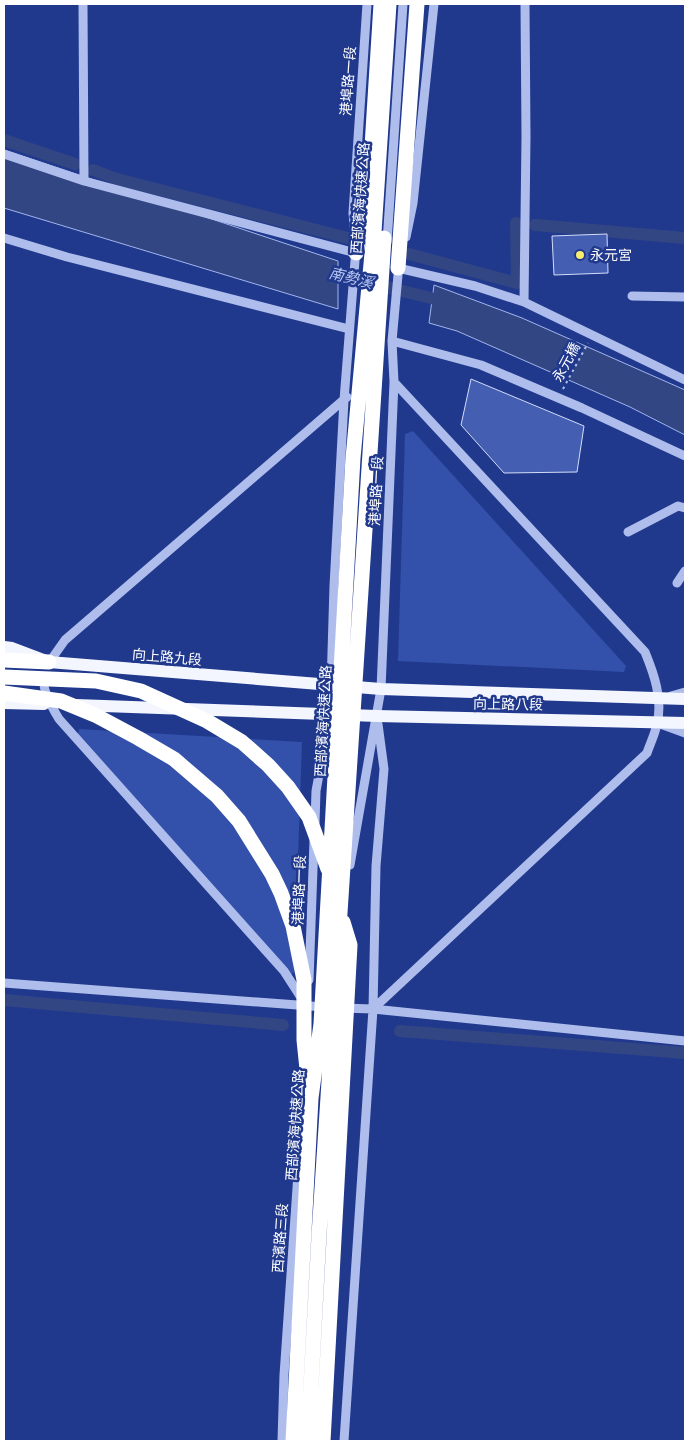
<svg xmlns="http://www.w3.org/2000/svg" width="689" height="1445" font-family="Raleway,'Noto Sans TC',sans-serif">
  <style>
    .green { fill: #3351aa }
    .water { fill: #334684; stroke: #a1b5ed }
    .pier { fill: #20398d }
    .lines { fill: none; stroke-linecap: round; stroke-linejoin: round }
    .canal { stroke: #334684; stroke-width: 12 }
    .building { fill: #445fb2; stroke: #d3dcf9 }
    .path { stroke: #aebdec; stroke-width: 2; stroke-dasharray: 2.5 4; stroke-linecap: butt }
    .minor { stroke: #aebdec; stroke-width: 9 }
    .major { stroke: #f3f5ff; stroke-width: 12 }
    .highway { stroke: #fff; stroke-width: 15 }
    .highway-bridge { stroke: #fff; stroke-width: 15 }
    .poi-dot { fill: #f9ed6e; stroke: #20398d; stroke-width: 2 }
    .labels { text-anchor: middle; stroke-width: 5; stroke-linejoin: round; paint-order: stroke }
    .street-label { font-size: 14px; fill: #fff; stroke: #20398d }
    .poi-label { font-size: 14px; fill: #fff; stroke: #20398d; text-anchor: start }
    .water-label { font-size: 15px; font-style: italic; fill: #b9c8f3; stroke: #20398d }
  </style>
  <rect width="100%" height="100%" fill="#20398d"/>
  <path class="green" d="M413,431l213,235 -2,6 -226,-11 7,-227z
    M79,729l223,13 -8,231 -5,2 -211,-240z"/>
  <path class="water" d="M4,150l334,111v48l-334,-101z
    M434,285l88,33 163,72v45l-55,-28 -173,-76 -28,-8z"/>
  <path class="pier" d="M577,348l6,2 -15,32 -6,-2z"/>
  <g class="lines">
    <path class="canal" d="M4,140l71,24
      M93,170l24,9 231,59
      M535,225l150,13
      M409,254l108,29 -1,-60
      M321,271l126,31
      M4,1000l279,25
      M400,1031l285,22"/>
  </g>
  <path class="building" d="M607,234l1,39 -54,2 -2,-39z
    M471,379l113,47 -7,46 -73,1 -43,-48z"/>
  <g class="lines">
    <path class="path" d="M563,389l25,-46"/>
    <path class="minor" d="M83,4l1,177
      M4,154l80,27 272,72
      M355,235l-2,-22 14,-209
      M406,237l7,-34 21,-199
      M4,238l63,19 282,72
      M387,242l16,-238
      M398,268l77,18 49,16 161,78
      M632,296l53,1
      M524,302l2,-165 -1,-133
      M392,341l89,24 101,43 103,48
      M628,532l50,-26 7,2
      M677,583l8,-12
      M48,664l17,-24 282,-243
      M44,677c-3,11 9,32 15,42l225,252 18,28
      M671,696l14,-4
      M330,719l4,-133 10,-186 12,-152
      M663,725l22,8
      M315,823l1,-32 14,-76
      M350,865l31,-176 13,-307 -2,-41 7,-77
      M309,980l5,-139
      M4,983l320,24
      M342,1008l31,1 312,32
      M373,1009l274,-256c3,-9 8,-19 10,-29 6,-25 -3,-50 -12,-72l-251,-270
      M282,1441l2,-66 21,-302
      M344,1441l29,-432 3,-143 8,-97 -6,-45"/>
    <path class="major" d="M4,647l8,1 37,14 332,27 304,10
      M4,703l40,1
      M76,705l301,11 308,7"/>
    <path class="highway" d="M356,253l14,-75 11,-174
      M398,268l19,-264
      M4,660l45,2"/>
    <path class="highway-bridge" d="M4,677l92,4 45,10 66,30 35,21 26,23 20,22 21,30 19,52
      M4,693l57,8 34,14 43,23 36,21 43,37 22,25 33,53 9,19 12,33 11,54v60l4,39
      M293,1441l18,-343 10,-74 32,-566 21,-226 15,-228
      M308,1441l11,-206 65,-997
      M323,1441l27,-496 -7,-23"/>
  </g>
  <circle class="poi-dot" cx="580" cy="255" r="5"/>
  <g class="labels">
    <g class="street-label">
      <text transform="translate(348 81) rotate(-86)" y="5">港埠路一段</text>
      <text transform="translate(360 198) rotate(-86)" y="5">西部濱海快速公路</text>
      <text transform="translate(566 362) rotate(-62)" y="5">永元橋</text>
      <text transform="translate(376 491) rotate(-87)" y="5">港埠路一段</text>
      <text transform="translate(167 657) rotate(5)" y="5">向上路九段</text>
      <text transform="translate(508 704) rotate(1)" y="5">向上路八段</text>
      <text transform="translate(323 721) rotate(-87)" y="5">西部濱海快速公路</text>
      <text transform="translate(299 890) rotate(-88)" y="5">港埠路一段</text>
      <text transform="translate(295 1125) rotate(-86)" y="5">西部濱海快速公路</text>
      <text transform="translate(280 1238) rotate(-86)" y="5">西濱路三段</text>
    </g>
    <g class="poi-label">
      <text x="590" y="260">永元宮</text>
    </g>
    <g class="water-label">
      <text transform="translate(351 278) rotate(14)" y="5">南勢溪</text>
    </g>
  </g>
  <rect width="689" height="1445" fill="none" stroke="#ffffff" stroke-width="10"/>
</svg>
